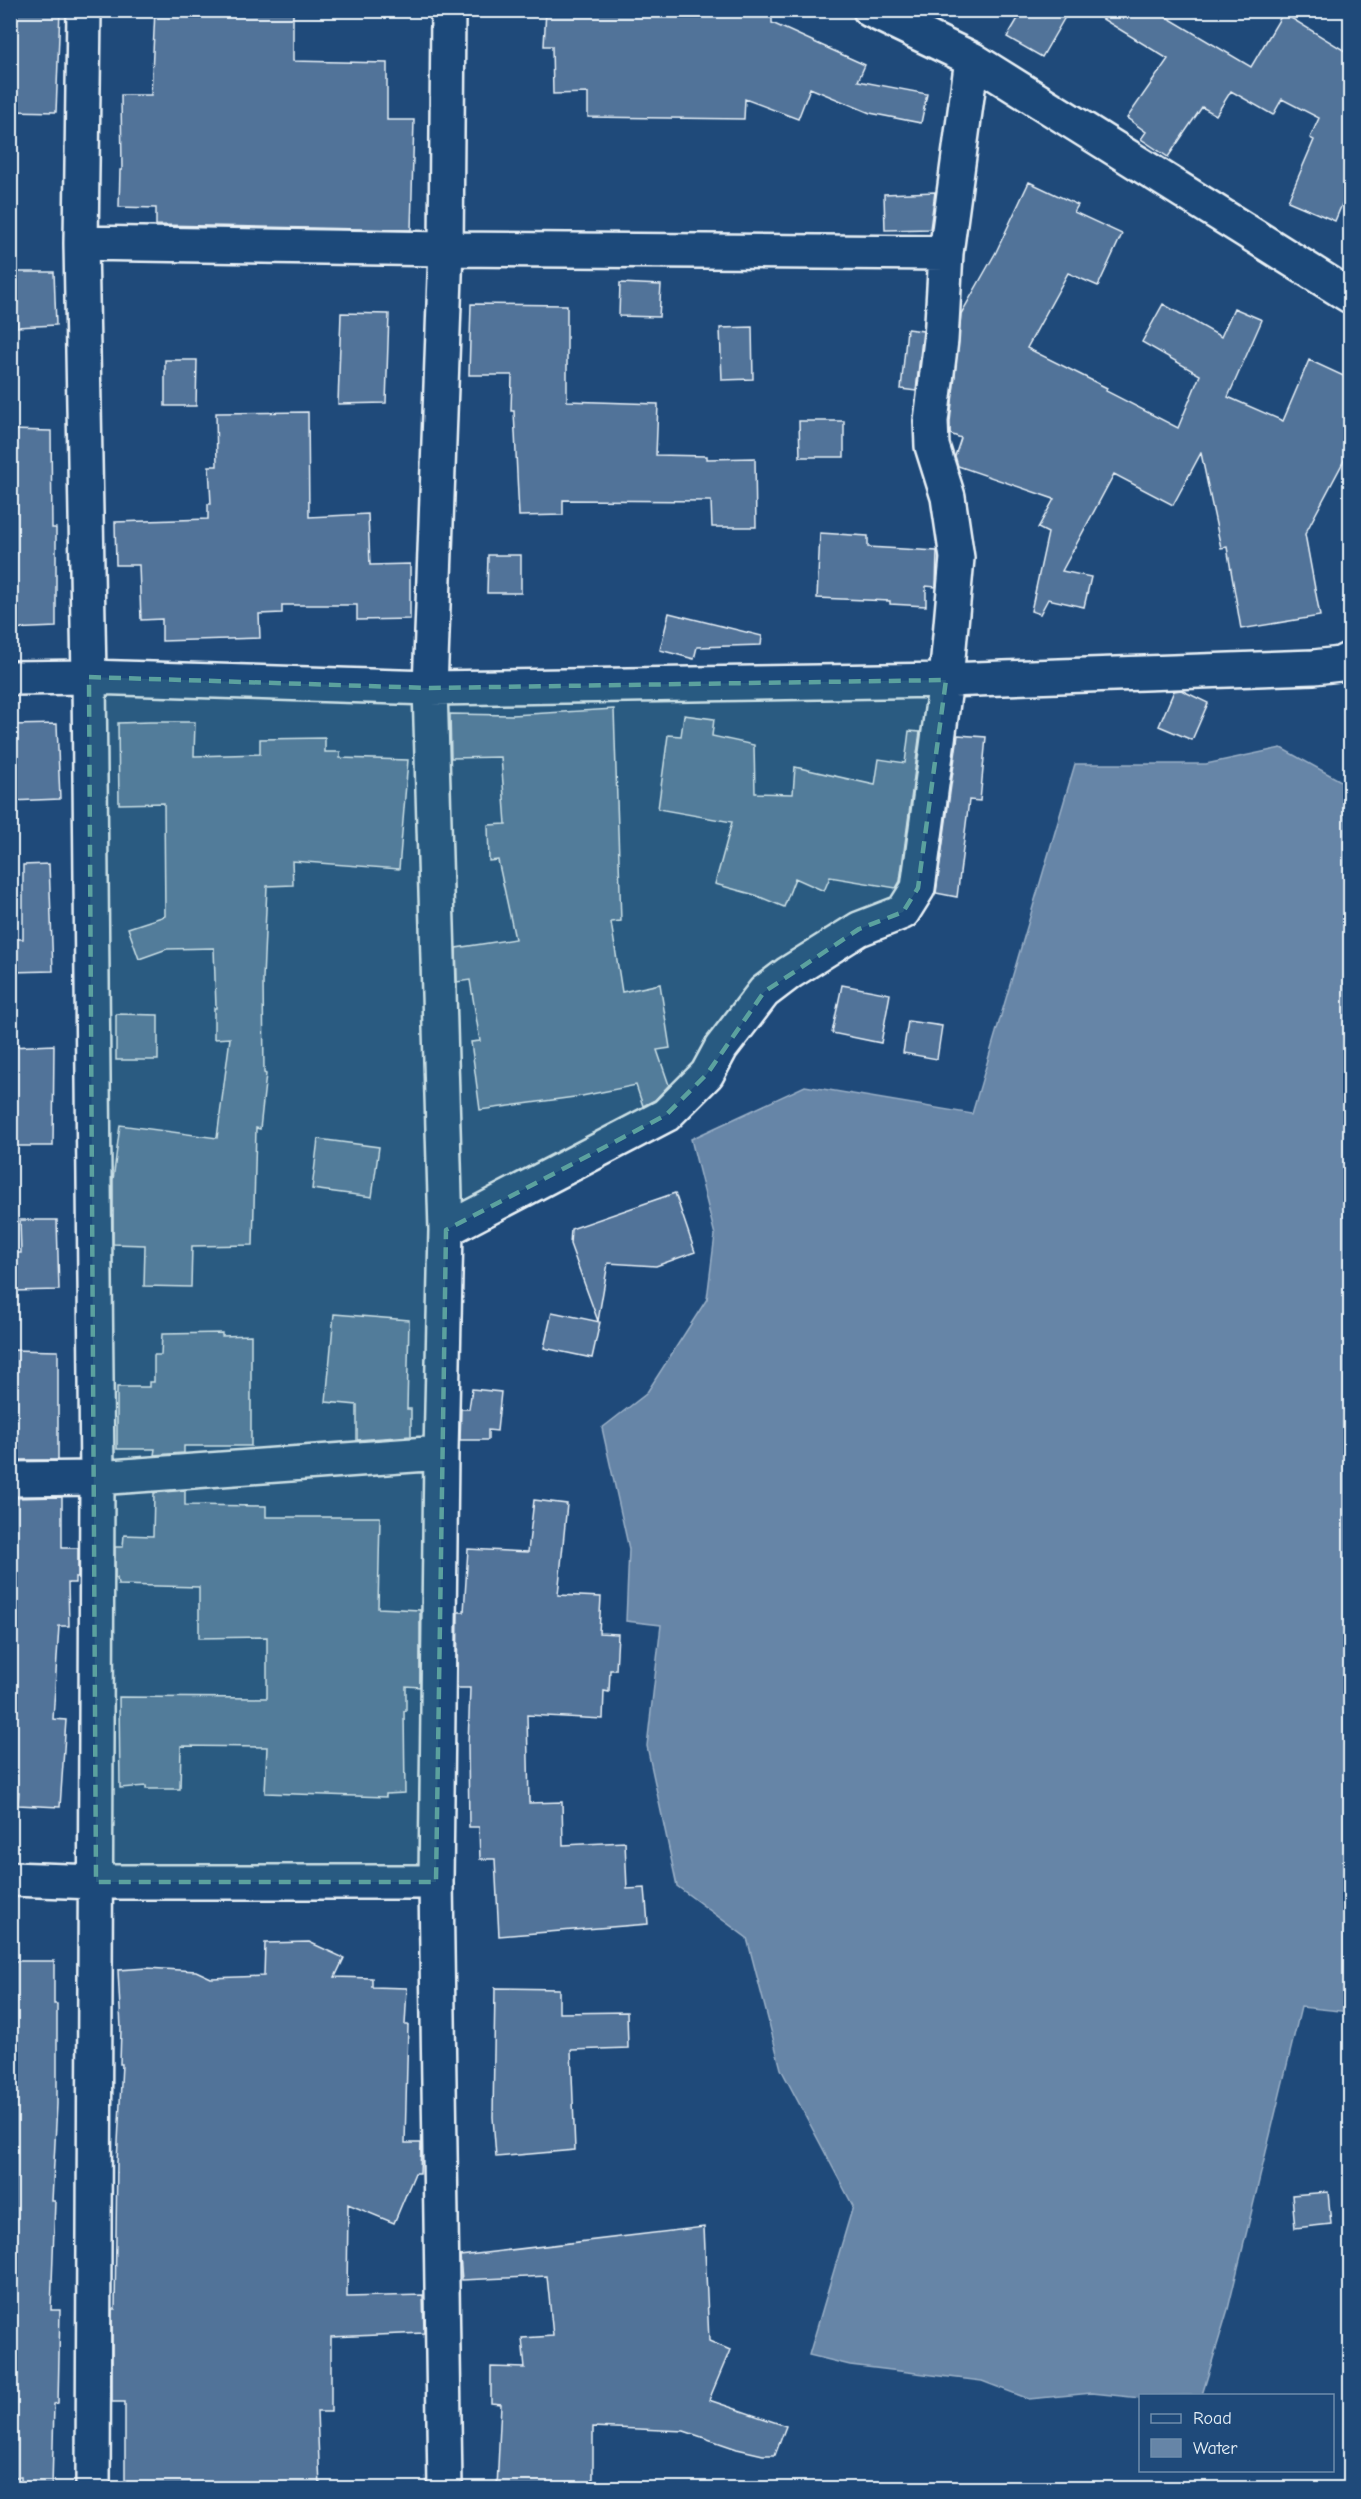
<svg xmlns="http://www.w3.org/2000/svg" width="1361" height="2499" font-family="'Comic Neue',sans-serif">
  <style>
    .water { fill: #6685a7; stroke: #9ab0c7; stroke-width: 1.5 }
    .building { fill: #517399; stroke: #e8f1f8; stroke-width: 1.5 }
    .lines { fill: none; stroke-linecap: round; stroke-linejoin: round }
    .minor-casing { stroke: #e8f1f8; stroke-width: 38 }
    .minor { stroke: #1f4a7a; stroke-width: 33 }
    .marked { fill: #5ba19e; fill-opacity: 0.2; stroke: #5ba19e; stroke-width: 4.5; stroke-dasharray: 12 8; stroke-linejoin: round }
  </style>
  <rect width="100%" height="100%" fill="#1f4a7a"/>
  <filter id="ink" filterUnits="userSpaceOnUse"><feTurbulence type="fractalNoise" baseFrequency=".0167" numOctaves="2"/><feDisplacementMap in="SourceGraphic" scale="12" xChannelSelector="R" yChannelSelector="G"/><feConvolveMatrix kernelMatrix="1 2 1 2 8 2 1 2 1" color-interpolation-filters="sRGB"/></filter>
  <g filter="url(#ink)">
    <path class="water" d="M1281,748l69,38v1226l-49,-5 -73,302 -26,86 -62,1v2l-48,-5 -63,6 -47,-18 -132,-16 -41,-10 44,-149 -72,-137 -34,-131 -70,-52 -30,-140 14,-121 -35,-4 3,-72 -27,-121 44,-34 61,-95 8,-64 -24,-96 114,-53 167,28 103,-350h131z"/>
    <path class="building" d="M10,10h50l-4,102 -46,-1z
      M155,10h138v51l94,2v57h27l-3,110 -255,-5v-17l-37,-1 1,-37h2l-1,-75h30z
      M546,10h226v13l93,42 -7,16 69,13 -6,29 -51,-10 -60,-25 -12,31 -53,-20 -1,20 -156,-2v-24l-35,1 -1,-48h-8z
      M1023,10h46l-27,47 -35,-20z
      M1088,10h67l96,57 32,-54 65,40 2,-5v137l-15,36 -47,-20 26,-61 -4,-2 9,-20 -37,-19 -9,16 -42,-24 -15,24 -14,-8 -34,50 -27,-18 5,-7 -19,-14 41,-59z
      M1029,182l49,23 -4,7 48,22 -24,52 -30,-13 -41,75 80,40 -1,3 72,37 22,-53 -58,-33 21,-38 58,33 13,-29 28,12 -34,77 55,24 26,-61 41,19v70l-45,85 15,82 -79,13 -14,-82 -6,1 -20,-95 -28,52 -59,-31 -52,97 29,6 -7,30 -36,-8 -8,15 -9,-3 17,-78 -10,-5 16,-29 -96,-33 -3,-10 6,-18 -11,-4v-12l11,-108 35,-62z
      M935,192l-5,37 -45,1 -1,-36z
      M16,272h38l2,53 -39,2z
      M620,283l41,2 -2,32 -40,-1z
      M471,304l96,1v96l91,3 -2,51 51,1v3l48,-1 1,69h-44l-1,-26 -148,-1v15l-44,1 -5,-105h-3l1,-36h-43z
      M341,313l48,1 -3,89 -48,1z
      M752,327l1,52 -31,1 -2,-52z
      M907,329l16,2 -7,60 -15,-2z
      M165,360h32l-1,46h-31z
      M308,412l1,105 59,-3 2,51 40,-1v55l-53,1v-15h-75v8l-23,1 1,24 -98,3v-22l-21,1 -2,-55h-23l-1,-43 93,-3v-15h3l-2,-38h8l-1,-53z
      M799,421h45v36h-44z
      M10,430l41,1 1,97h4v99l-46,2z
      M820,533l48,3v11l69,4 -1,36 -10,-1v20l-36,-2v-3l-73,-3z
      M488,555h33v38h-34z
      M669,613l93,23 -1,9 -64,2 -3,12 -34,-9z
      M1181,690l27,13 -16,37 -33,-14 15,-35z
      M614,709l7,212 -10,1 11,70 38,-8 10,64 -13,2 12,35 -14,15 -12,6 -7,-21 -54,11 -102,14 -9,-68 9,-1 -10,-61 -13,2 -1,-34 59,-9 -17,-79 -9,1 -1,-36 18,-1 -5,-67 -50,1 -1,-44 62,1z
      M684,715l30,4 -2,17 42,9 1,48 38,1 2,-27 80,18 4,-26 26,4 4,-32 11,1 -20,149 -4,7 -66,-11 -6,14 -29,-13 -11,29 -29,-12 -40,-11 17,-62 -74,-13 10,-74 13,1z
      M150,722h45l-1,34 66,-2v-15l65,-1v14h15v6l68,2 -9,109 -107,-8 1,24 -26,1 -4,93 1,94 2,1 -6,55 -4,-1 -3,117 -61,1 -1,41 -47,-1 1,-41 -32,-1v-64l7,-55 97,13 13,-100 -16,1v-31h2l-2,-60 -47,1 -28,10 -11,-31 37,-12 -1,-113 -45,1 -1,-81z
      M57,724l3,75 -50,2v-76z
      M958,735l28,2 -6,64 -11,-1 -12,97 -21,-4z
      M49,864l4,107 -43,1v-33h13v-74z
      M842,985l48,9 -9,49 -49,-10z
      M116,1014l42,1v45h-42z
      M908,1021l34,5 -5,33 -34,-6z
      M54,1045l-1,101h-43v-99z
      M318,1139l61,8 -7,50 -60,-8z
      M675,1193l20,59 -39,14 -48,-3 -10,58 -28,-77 1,-15z
      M20,1220h37l2,70 -49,1v-38h11z
      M552,1312l48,10 -8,36 -48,-10z
      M334,1314l75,6 -2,89h4v27l-54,4v-35l-31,-3z
      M222,1333v3l29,-1v111h-67v7l-30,2 1,-6h-38v-62h32v-5h5v-27h7l1,-21z
      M10,1350l48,1v109h-48z
      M472,1389l29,3 -4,39 -9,-1v10h-28l1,-31h8z
      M185,1490v15l81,1v11h114l-2,91 42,2v77l-14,-1v25h-2l1,82 -19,1v3l-121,-4 2,-46 -86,-1 -1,43h-34v-3l-26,2 -1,-91 148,1v-61l-68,1v-51l-81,-2 -1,-7h-2v-31h8l1,-12 29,1 1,-43z
      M62,1497v51h16v29h-3v6h-7l1,43h-10l-6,93 13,1 -6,87 -42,-2 1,-13 -9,-1 1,-293z
      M534,1500l33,4 -9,91 43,2 -2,36 19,1 -2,36h-6l-1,22 -5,-1 -1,28 -76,-4 2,88 33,-1 1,43 62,-3 2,47 18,-1 3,36 -149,12 -4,-77h-15l-1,-32h-10l-1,-82 2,-57h-13l1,-76h6l4,-63 60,3z
      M309,1942l35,16 -9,19 37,1v9l35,1 -2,37h3l-3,118h16l-1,30h-5l-21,50 -46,-19 -1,93 76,-2 1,38 -93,4v75h-14l3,76h-195v-86h-13v-93h3l2,-147 5,-98h-2l1,-36 -3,-58 29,-2 49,3 15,7 53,-2 1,-33z
      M10,1961h44v43h3v100l-5,97h3l-4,109h9l-2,93 -4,1 -2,84h-31v-11h-11z
      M495,1988l64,1v24l68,-1 1,36 -57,2 4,100 -79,7 -3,-40z
      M1328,2192l3,32 -36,4 -3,-33z
      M704,2227l5,114 21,9 -21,50 77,26 -11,29h-12l-26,-6 -53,-18 -91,-4v61h-96l4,-84 -10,-1v-36l34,1 -3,-30 31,-2 -6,-60 -85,4 -2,-24z"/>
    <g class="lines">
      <defs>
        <path id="minor" d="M84,10l-3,233 8,434 8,801 -4,1010
          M448,10l-2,239 500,4
          M870,10l102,49 378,237
          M81,243l365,6 -16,439 16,542 -5,223 -5,429 9,606
          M10,678l79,-1 341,11 516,-8 11,-122 -9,-61 -16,-51 -1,-25 10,-81 5,-87 26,-194
          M446,1230l220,-115 41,-41 14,-26 43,-56 25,-19 70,-44 44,-17 15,-24 28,-208 368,-13 26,-3 10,-5
          M10,1479l87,-1 344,-25
          M10,1879l86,3h340"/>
      </defs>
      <use href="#minor" class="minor-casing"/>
      <use href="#minor" class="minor"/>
    </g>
  </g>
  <path class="marked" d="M89,677l341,11 516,-8 -28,208 -15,24 -44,17 -95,63 -57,82 -41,41 -220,115 -10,652h-340z"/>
  <rect width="1361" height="2499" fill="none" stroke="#1f4a7a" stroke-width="36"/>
  <rect x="18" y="18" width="1325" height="2463" fill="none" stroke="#e8f1f8" stroke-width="2" filter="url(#ink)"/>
  <rect x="1139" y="2394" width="195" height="78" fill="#1f4a7a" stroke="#6f8dac" stroke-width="1.5"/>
  <rect x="1151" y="2414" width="30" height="9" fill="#1f4a7a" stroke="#6f8dac" stroke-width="1.5"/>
  <text x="1193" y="2424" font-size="18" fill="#e8f1f8">Road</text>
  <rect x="1151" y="2439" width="30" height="18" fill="#6685a7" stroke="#6f8dac" stroke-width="1.5"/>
  <text x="1193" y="2454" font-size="18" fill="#e8f1f8">Water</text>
</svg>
